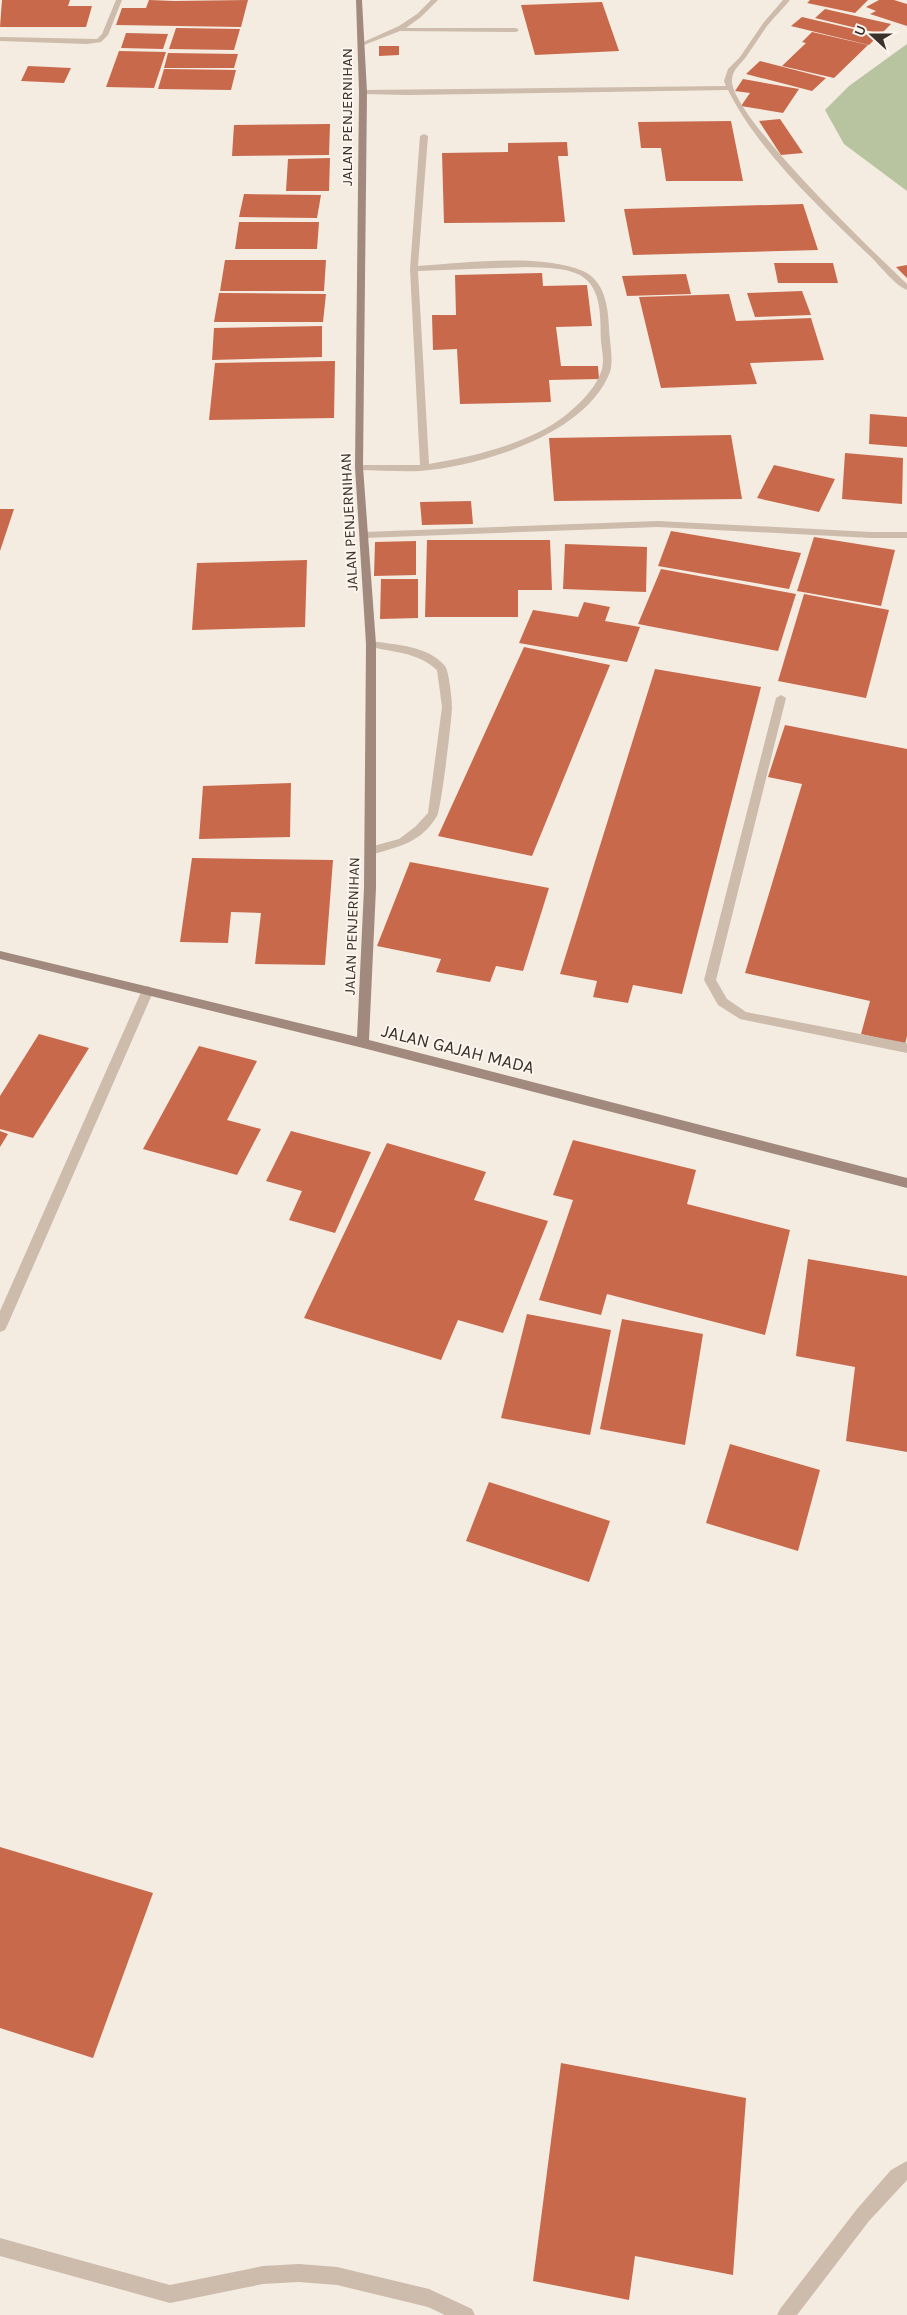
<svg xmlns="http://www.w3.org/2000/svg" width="907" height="2315" font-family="Karla,sans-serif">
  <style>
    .green { fill: #b8c4a0 }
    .building { fill: #c8694b }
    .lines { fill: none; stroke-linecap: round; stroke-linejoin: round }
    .lane { fill: #cdbbac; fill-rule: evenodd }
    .street { fill: #cdbbac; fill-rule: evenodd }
    .secondary { fill: #a18a7d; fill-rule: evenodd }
    .labels { text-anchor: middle; stroke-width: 4; stroke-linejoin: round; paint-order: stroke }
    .far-street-label { font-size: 15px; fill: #3b302b; stroke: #fbf5ee }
    .street-label { font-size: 18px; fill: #3b302b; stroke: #fbf5ee }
  </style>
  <rect width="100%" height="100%" fill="#f4ebe1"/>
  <path class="green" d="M907,44v147l-63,-47 -19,-34 24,-24z"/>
  <path class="building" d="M2,0h68l-2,6h24l-6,21h-86z
    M149,0l25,1 74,-1 -7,27 -125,-2 6,-17h24z
    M810,0h58l-13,13 -48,-10z
    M879,0h15l13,4v22l-37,-12 6,-3 -10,-4z
    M602,2l17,49 -84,4 -14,-50z
    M825,9l66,15 -10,10 -66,-16z
    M802,17l77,18 -10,10 -78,-19z
    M176,28l64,1 -6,21 -65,-1z
    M812,32l56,13 -34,33 -52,-12 24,-23 -4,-1z
    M126,33l42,1 -5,15 -42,-1z
    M379,46h20v9l-20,1z
    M119,51l47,1 -12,36 -48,-1z
    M168,53l70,1 -4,14h-70z
    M760,61l66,17 -14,13 -66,-17z
    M28,66l43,2 -7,15 -43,-2z
    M164,69l72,1 -5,20 -73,-1z
    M743,79l56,10 -16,24 -42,-7 9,-13 -15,-2z
    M780,119l23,34 -22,2 -22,-34z
    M731,121l12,60h-77l-5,-33h-20l-3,-26z
    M330,124l-1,31 -97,1 2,-31z
    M567,142l1,14h-10l7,66 -121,1 -2,-70 66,-1v-9z
    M330,158l-1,33h-43l2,-32z
    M244,194l77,1 -4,23 -78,-1z
    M803,204l15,46 -185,5 -9,-46z
    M239,222h80l-2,27h-82z
    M225,260h101l-2,31h-104z
    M774,263h59l5,20h-60z
    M907,265v13l-11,-11z
    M542,273l1,13 44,-1 5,41 -36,1 5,39h37l1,13 -50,1 2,22 -91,2 -3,-55 -24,1 -1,-35h24l-1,-40z
    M686,274l5,20 -64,2 -5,-20z
    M802,291l9,24 -56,2 -8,-24z
    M219,293l107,1 -3,28h-109z
    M729,294l7,27 75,-3 13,42 -74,3 7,21 -96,4 -22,-91z
    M322,326v31l-110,3 2,-32z
    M335,361l-1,57 -125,2 6,-57z
    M870,414l37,3v30l-38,-3z
    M731,435l11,64 -188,2 -5,-63z
    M845,453l58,5 -1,46 -60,-5z
    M774,465l61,14 -16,33 -62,-14z
    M471,501l2,23 -51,1 -2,-23z
    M0,509h14l-14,42z
    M671,531l130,22 -12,36 -131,-23z
    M814,537l81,13 -14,56 -84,-15z
    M427,540h123l2,50h-34v27h-93z
    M416,541v34l-42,1 1,-34z
    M565,544l82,3 -1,45 -83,-3z
    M307,560l-2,67 -113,3 5,-67z
    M661,569l135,25 -18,57 -140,-27z
    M381,579h37v39l-38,1z
    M804,594l85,16 -23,88 -88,-17z
    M584,602l26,5 -5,14 35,6 -13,35 -108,-19 14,-33 45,7z
    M524,647l86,18 -78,191 -94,-20z
    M655,669l106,18 -79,307 -49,-9 -5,18 -35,-6 4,-16 -37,-7z
    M785,725l122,24v287l-2,8 -44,-10 9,-33 -125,-28 57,-189 -34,-7z
    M291,783l-1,54 -91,2 4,-53z
    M192,858l141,2 -8,105 -70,-1 6,-51 -30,-1 -3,31 -48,-1z
    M410,862l139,26 -26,83 -27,-5 -6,16 -54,-10 5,-13 -64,-13z
    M39,1034l50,14 -56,90 -33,-9v-33z
    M199,1046l58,15 -30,59 34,9 -24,46 -94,-26z
    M0,1131l8,3 -8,13z
    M291,1131l80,21 -36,81 -46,-13 13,-29 -36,-10z
    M573,1140l123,30 -9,34 103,26 -25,105 -158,-41 -6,21 -62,-15 34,-100 -20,-5z
    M387,1143l99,29 -12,28 74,21 -45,112 -45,-13 -17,40 -137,-42z
    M808,1259l99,17v176l-61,-11 9,-74 -59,-11z
    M527,1314l84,16 -21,105 -89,-17z
    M622,1319l81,15 -18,111 -85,-16z
    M730,1444l90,26 -22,81 -92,-28z
    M489,1482l121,39 -21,61 -123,-41z
    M0,1847l153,46 -60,165 -93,-30z
    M561,2063l185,35 -13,177 -98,-19 -6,44 -96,-19z"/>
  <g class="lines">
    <path class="lane" d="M431,0h7l-17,17 -15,11h110l3,2 -3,2 -116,-1 -36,14 -5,-1 40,-18 18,-12z
      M424,134l4,2 -10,130c46,-3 123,-13 165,5 22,10 25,36 26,56 0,13 5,32 1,45 -24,63 -130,94 -190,99 -21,1 -41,-1 -61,-1l-3,-1v-4h64l-10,-196 10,-133zM527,267c17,1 37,0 53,8 23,13 20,44 21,66 1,10 4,21 0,31 -5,14 -16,26 -27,36 -36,34 -98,48 -145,56l-11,-193z
      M371,641c25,4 56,4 74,25 4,5 7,34 7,41 0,11 -11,103 -15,109 -16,27 -39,31 -67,39l-4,-1 -1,-3 1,-3 33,-9 16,-12 13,-14 14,-106 -5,-37c-21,-19 -44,-17 -69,-24v-4z"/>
    <path class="street" d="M116,0h6l-14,35 -7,7 -14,2 -87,-3v-4l97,2 5,-5z
      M783,0h7c-7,9 -16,17 -23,26 -7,10 -14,21 -21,31 -6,8 -13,12 -14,22 -4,35 145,176 175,205v6c-11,-4 -27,-24 -36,-33 -49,-47 -113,-106 -143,-167l-321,5 -44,-1 -4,-2 4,-2 363,-4 -2,-5 4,-12 12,-12 24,-35z
      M658,521l213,11h36v6h-36l-213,-11 -294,11 -5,-3 5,-3z
      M781,695l5,3 -70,282 11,19 19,13 161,31v10l-167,-34 -22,-14 -14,-25 72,-282z
      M148,986l6,4 -147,336 -2,4 -5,2v-21l142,-321z
      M907,2161v19l-38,41 -72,94h-20l3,-6 77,-100 34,-39z
      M0,2238l170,47 93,-19 36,-2 38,3 92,22 43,20 3,6h-30l-17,-8 -91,-22 -38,-3 -36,2 -93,19 -170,-47z"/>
    <path class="secondary" d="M356,0h6l5,92 -4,375 13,177v244l-7,152 538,138v10l-544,-140 -363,-89v-8l357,86 7,-149 2,-244 -11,-177 4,-375z"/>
  </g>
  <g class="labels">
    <g class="far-street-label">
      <text transform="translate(347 117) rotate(-90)" y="5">JALAN PENJERNIHAN</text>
      <text transform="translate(349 522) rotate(-93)" y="5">JALAN PENJERNIHAN</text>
      <text transform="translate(352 926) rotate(-88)" y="5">JALAN PENJERNIHAN</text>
    </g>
    <g class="street-label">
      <text transform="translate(458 1049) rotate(14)" y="6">JALAN GAJAH MADA</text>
    </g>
  </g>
  <g transform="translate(872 35) rotate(291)" stroke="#fbf5ee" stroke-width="4" paint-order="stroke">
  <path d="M0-4L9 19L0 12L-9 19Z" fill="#3b302b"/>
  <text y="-8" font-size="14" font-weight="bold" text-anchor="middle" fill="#3b302b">U</text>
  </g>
</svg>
